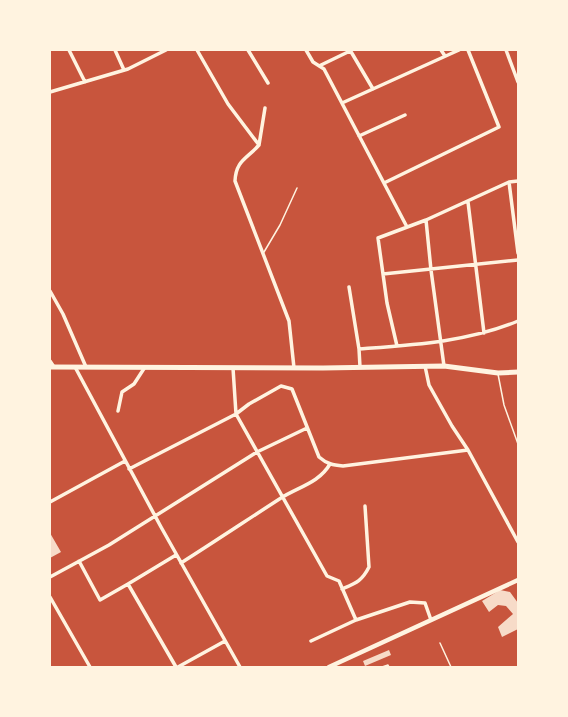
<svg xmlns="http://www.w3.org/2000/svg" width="568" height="717" font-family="'PT Sans Narrow',sans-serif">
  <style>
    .building { fill: #f7dbc8 }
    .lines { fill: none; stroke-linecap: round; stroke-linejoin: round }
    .service { stroke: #fff3e0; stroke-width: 1.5 }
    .minor { stroke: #fff3e0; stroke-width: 3.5 }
    .tertiary { stroke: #fff3e0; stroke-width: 4.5 }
    .secondary { stroke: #fff3e0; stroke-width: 5 }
  </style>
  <rect width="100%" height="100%" fill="#c8553d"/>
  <path class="building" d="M50,533l11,19 -11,6z
    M500,590l10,2 8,11v26l-16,8 -4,-10 15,-13 -7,-8 -8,-1 -9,7 -7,-11z
    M389,650l2,5 -26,11 -2,-5z"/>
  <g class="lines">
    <path class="service" d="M264,252l16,-27 17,-37
      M498,374l6,31 14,39
      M440,643l11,24
      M382,667l6,-2 1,2"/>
    <path class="minor" d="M69,50l16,32
      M115,50l9,20
      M197,50l31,54 31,41
      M248,50l20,33
      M306,50l7,12 11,7 83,158
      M350,50l23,39
      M441,50l4,6
      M506,50l12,32
      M319,66l31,-15
      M50,92l78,-23 38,-19
      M342,103l117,-53
      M265,108l-6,37c-12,14 -23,15 -24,36l54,140 5,47
      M359,136l46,-21
      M509,182l9,71
      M384,183l115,-56 -31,-77
      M468,202l16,131
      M426,220l5,50 13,96
      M383,274l135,-14
      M349,287l10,62
      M50,291l13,23 23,53
      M397,346l-10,-43 -9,-65 48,-18 83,-38 9,-1
      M50,361l4,6
      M425,366l4,19 23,41 16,24 50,92
      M75,367l86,160 79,140
      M360,367l-1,-18c54,-4 109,-7 159,-28
      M233,368l3,46 91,162 12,5 17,39
      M118,411l4,-19 12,-8 11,-17
      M129,469l107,-55 13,-10 32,-18 11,3 27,68c8,7 14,8 24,9l125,-16
      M50,502l75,-41
      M79,561l21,39 28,-16 48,83
      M181,563c33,-21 66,-43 100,-65 17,-11 38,-15 49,-34
      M50,577l59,-32 148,-93 50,-24
      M128,584l48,-29
      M342,589c14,-6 20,-8 27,-22l-4,-61
      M50,597l40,70
      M311,641l45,-21 54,-18 15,1 6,17
      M178,667l47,-26"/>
    <path class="tertiary" d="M329,667l189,-87"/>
    <path class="secondary" d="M50,367l273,1 121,-2 54,7 20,-1"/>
  </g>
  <rect width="568" height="717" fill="none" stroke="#fff3e0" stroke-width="102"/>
</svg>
